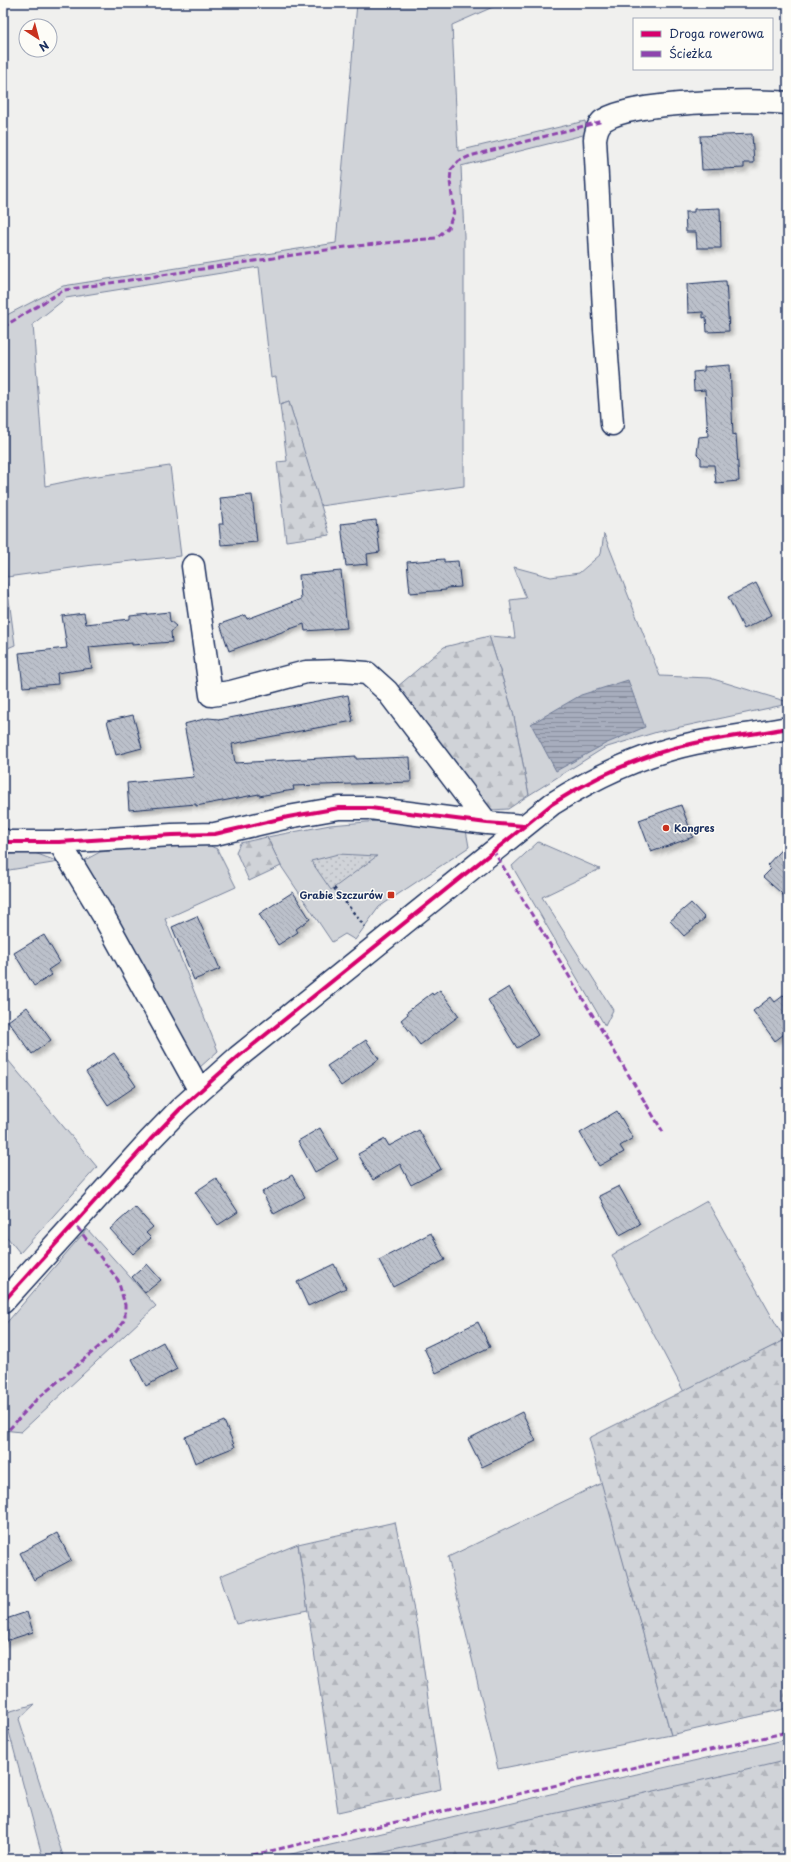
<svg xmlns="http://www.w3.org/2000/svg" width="791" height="1862" font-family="'Playpen Sans',sans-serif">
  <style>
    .grass { fill: #d0d3d8; stroke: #76819b }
    .forest { fill: url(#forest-firs); stroke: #76819b }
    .park { fill: url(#park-dots); stroke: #76819b }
    .water { fill: url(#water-rules); stroke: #6f7b97 }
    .building { fill: url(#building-back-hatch); stroke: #1b2f5e; filter: url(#shadow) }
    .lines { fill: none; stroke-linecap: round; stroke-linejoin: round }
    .minor-casing { stroke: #1b2f5e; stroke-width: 25 }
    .path { stroke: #1b2f5e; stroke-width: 2.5; stroke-dasharray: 3 3; stroke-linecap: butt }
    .minor { stroke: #fdfcf7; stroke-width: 22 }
    .quiet { stroke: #8e44ad; stroke-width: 3; stroke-dasharray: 6 3; stroke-linecap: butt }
    .cycleway-casing { stroke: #fdfcf7; stroke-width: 6 }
    .cycleway { stroke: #d6006c; stroke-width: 4 }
    .poi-dot { fill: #c8321e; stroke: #fdfcf7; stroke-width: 1.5 }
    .labels { text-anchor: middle; stroke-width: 3; stroke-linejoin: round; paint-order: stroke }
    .poi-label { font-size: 10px; font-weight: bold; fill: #1b2f5e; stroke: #fdfcf7; text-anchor: start }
  </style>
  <defs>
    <pattern id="forest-firs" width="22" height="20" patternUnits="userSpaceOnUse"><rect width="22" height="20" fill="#d0d3d8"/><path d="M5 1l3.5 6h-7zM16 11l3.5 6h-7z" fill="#b2b5bc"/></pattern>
    <pattern id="park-dots" width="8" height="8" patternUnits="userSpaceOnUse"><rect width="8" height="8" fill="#d0d3d8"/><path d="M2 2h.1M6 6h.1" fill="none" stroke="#b2b5bc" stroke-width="1.8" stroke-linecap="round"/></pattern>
    <pattern id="water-rules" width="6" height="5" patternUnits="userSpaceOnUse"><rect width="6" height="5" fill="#a7adbd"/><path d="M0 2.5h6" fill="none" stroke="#878d9d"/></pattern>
    <pattern id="building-back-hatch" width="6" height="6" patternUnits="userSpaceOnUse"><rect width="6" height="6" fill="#bbc0ca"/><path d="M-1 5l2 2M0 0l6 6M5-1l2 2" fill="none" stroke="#a0a5b0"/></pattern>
    <filter id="shadow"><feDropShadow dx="3.5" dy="3.5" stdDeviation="2" flood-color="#0004"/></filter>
  </defs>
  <rect width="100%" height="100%" fill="#f0f0ee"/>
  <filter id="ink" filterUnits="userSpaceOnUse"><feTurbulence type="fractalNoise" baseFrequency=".025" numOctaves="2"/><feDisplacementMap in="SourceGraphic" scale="8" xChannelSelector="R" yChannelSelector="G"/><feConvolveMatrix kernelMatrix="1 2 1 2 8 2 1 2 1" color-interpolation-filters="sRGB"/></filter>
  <g filter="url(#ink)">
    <path class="grass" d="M357,3h145l-50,22 6,126 127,-30 2,13 -126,32 3,70v250l-144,20 -31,-104 -9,3 -4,-28 -5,1 -12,-111 -193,31 -33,26 12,162 38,-8 87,-12 11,90 -88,9 -86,12 -3,-54 2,54 9,68 -12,5v-333l60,-31 273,-43z
      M604,534l56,142 50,2 78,24v2l-131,28 -53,16 -75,47 -16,-83 -24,-76 26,2 -5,-38 16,-2 -12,-31 37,10 28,-4 22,-19z
      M403,819l63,11 3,17 -90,60 -24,33 -10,-6 -13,8 -51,-76 -14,-29 63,-12z
      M538,842l62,27 -58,28 71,113 -8,16 -93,-160z
      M206,844l11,5 19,38 -71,32 53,132 -19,17 -115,-200 1,-8 15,-8 66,-7z
      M32,852l27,10 -56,9v-16z
      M8,1060l89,107 -77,86 -17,-21v-169z
      M707,1201l78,139 -101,52 -72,-137z
      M87,1229l69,77 -135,126 -18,-2v-103z
      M602,1483l69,252 -173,34 -50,-212z
      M298,1544l10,66 -72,14 -16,-48z
      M35,1704l-16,15 45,140h-21l-39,-146z
      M788,1739v120h-518z"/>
    <path class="forest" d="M289,402l41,133 -44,6 -9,-79 10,-1 -7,-56z
      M489,636l24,76 16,83 -21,14 -17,1 -25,-27 -69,-96 47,-40z
      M267,837l14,29 -32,15 -13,-29 4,-9z
      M785,1340l3,8v360l-117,27 -82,-297z
      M395,1522l23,107 23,160 -103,23 -40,-268z
      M788,1760v99h-434l384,-87z"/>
    <path class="park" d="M338,854l39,2 -46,34 -20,-29z"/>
    <path class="water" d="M628,680l17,47 -40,17 -49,27 -25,-47 50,-29z"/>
    <path class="building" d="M752,134l2,29h-10v5l-42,2 -2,-34z
      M720,208l1,40h-24l-1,-16h-10l-1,-20h9v-3z
      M723,281h3l3,50 -22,1 -1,-15 -3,1v-6l-15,1 -1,-29z
      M730,365l3,70 3,-1 3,47 -23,2 -2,-18h-13v-7l-4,-4 2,-17 9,-1 -3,-46 -11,1 -1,-19 11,-1v-4z
      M252,495l5,47 -36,3 -2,-21h4l-3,-26z
      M376,520l4,32 -13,2 1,10 -22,2 -5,-42z
      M444,559v3l14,-1 3,26 -15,1v2l-36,3 -3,-31z
      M341,571l6,57 -42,3 -1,-7 -75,27 -9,-27 26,-9 1,4 54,-20 -2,-24z
      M756,583l16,32 -28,14 -16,-32z
      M169,612l1,9 6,5 -5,6 1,10 -40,3v-2l-43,4 3,21 -35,5 1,11 -35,3 -4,-34 48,-5 -5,-32 22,-3 2,11 44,-5v-3z
      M348,695l5,26 -121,23 3,19 121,-7v3l54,-2 1,25 -118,4 1,4 -13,2 -22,4v-2l-63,12v-2l-67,6 -2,-27 67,-6 -10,-53 24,-6 11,1v1z
      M133,715l9,33 -26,7 -9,-34z
      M681,805l12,32 -42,15 -12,-32z
      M788,842v57l-25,-22 8,-8 -4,-4z
      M293,892l17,27 -14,10 2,3 -20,13 -19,-31z
      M691,903l14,15 -21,18 -14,-15z
      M197,916l23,53 -26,11 -22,-53z
      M44,935l16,27 -12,8 4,5 -18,11 -20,-33z
      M509,987l29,48 -21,13 -29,-48z
      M440,990l19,26 -39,29 -19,-25 7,-6 -1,-2 25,-19 1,2z
      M788,992v39l-13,10 -22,-30 18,-14 4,5z
      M27,1007l24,33 -19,14 -24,-33z
      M366,1040l13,19 -38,27 -14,-20z
      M114,1053l22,33 -28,19 -22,-33z
      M617,1111l16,27 -13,8 4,6 -25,14 -19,-33z
      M320,1128l18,31 -23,13 -17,-31z
      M419,1130l22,39 -30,16 -11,-21 -27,16 -15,-26 27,-15 4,7z
      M292,1175l13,22 -31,17 -12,-22z
      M216,1178l22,34 -20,13 -23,-33z
      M619,1186l21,38 -20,11 -21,-39z
      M135,1207l18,20 -7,6 5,5 -18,16 -23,-25z
      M431,1233l14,27 -52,27 -14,-27z
      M147,1264l14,16 -16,13 -13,-16z
      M334,1264l12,24 -38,18 -11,-24z
      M478,1322l12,25 -54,26 -12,-25z
      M163,1342l14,27 -31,17 -14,-27z
      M522,1412l14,29 -54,26 -14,-28z
      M224,1421l11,26 -40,16 -10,-26z
      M57,1533l14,27 -37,20 -14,-27z
      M27,1612l6,20 -30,10v-22z"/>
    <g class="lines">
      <defs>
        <path id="minor" d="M612,424l-7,-95 -10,-190c1,-7 3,-15 9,-19 30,-19 147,-21 184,-17
          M193,566l18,129 20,-3 75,-20 35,-1 26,2 20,18 100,132
          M3,840l2,2h54l113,-7 43,-1 73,-17 51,-9h31l117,15 37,3
          M59,842l44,73 97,176
          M3,1302l147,-162 30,-31 58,-52 314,-253c44,-28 91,-50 143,-61 30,-6 62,-9 93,-15"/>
      </defs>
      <use href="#minor" class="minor-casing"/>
      <path class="path" d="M334,888l31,39"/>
      <use href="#minor" class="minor"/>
      <path class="quiet" d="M3,327l61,-37 282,-43 90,-9 12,-10 6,-16 -4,-31 1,-11 8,-9 11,-5 133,-35
        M493,850l170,282
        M3,1436l32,-35 80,-68 10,-14v-14l-7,-25 -44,-57
        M235,1859l553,-127"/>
      <defs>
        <path id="cycleway" d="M3,840l2,2h54l113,-7 43,-1 73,-17 51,-9h31l117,15 37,3
          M3,1302l147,-162 30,-31 58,-52 314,-253c44,-28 91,-50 143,-61 30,-6 62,-9 93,-15"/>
      </defs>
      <use href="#cycleway" class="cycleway-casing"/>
      <use href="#cycleway" class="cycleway"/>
    </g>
  </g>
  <g class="poi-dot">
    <circle cx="666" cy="828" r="4"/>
    <rect x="387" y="891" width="8" height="8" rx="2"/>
  </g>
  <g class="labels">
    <g class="poi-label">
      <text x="674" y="832">Kongres</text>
      <text x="383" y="899" text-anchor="end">Grabie Szczurów</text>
    </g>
  </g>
  <rect width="791" height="1862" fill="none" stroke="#fdfcf7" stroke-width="16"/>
  <rect x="8" y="8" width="775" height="1846" fill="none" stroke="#1b2f5e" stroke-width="1.5" filter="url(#ink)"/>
  <rect x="633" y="18" width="140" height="52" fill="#fdfcf7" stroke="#a3aaba"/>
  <rect x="641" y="31" width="20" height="6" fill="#d6006c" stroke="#a3aaba"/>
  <text x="669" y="38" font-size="12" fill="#1b2f5e">Droga rowerowa</text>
  <rect x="641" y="51" width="20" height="6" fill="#8e44ad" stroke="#a3aaba"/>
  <text x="669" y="58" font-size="12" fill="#1b2f5e">Ścieżka</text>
  <g transform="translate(38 38) rotate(144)"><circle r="19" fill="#fdfcf7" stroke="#a3aaba"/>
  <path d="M0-3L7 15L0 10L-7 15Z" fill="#c8321e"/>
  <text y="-6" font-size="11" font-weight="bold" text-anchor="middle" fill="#1b2f5e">N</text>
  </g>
</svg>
